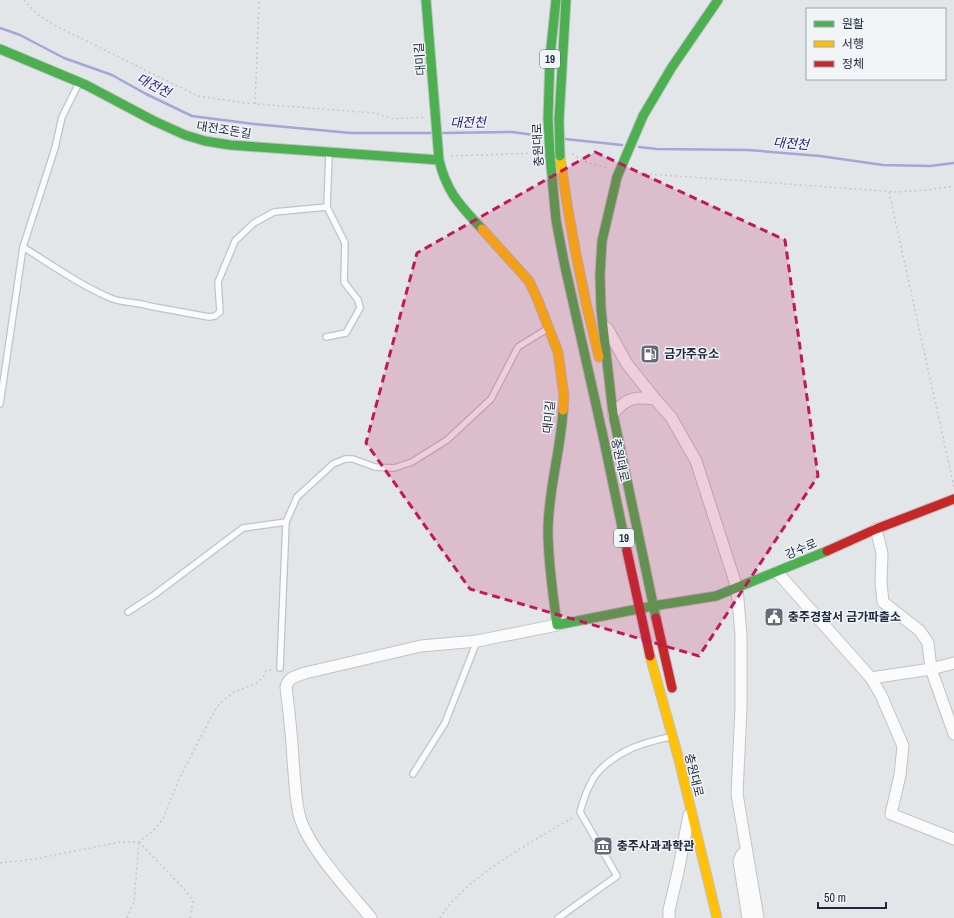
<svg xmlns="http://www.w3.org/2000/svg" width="954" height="918" font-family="'Archivo Narrow','Noto Sans KR',sans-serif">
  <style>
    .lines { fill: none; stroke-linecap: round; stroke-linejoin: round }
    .stream { stroke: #a7a4d8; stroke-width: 2.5 }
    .lane-casing { stroke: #c0c3c6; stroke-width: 8 }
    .street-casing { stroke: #c0c3c6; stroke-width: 13 }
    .fast-casing { stroke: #bec2c6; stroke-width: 11 }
    .slow-casing { stroke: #bec2c6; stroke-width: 11 }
    .jam-casing { stroke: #bec2c6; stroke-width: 11 }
    .path { stroke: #c4c7cc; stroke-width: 1.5; stroke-dasharray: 2 3; stroke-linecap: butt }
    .lane { stroke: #fbfbfc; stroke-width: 5.5 }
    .street { stroke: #fbfbfc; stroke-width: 11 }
    .fast { stroke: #4caf50; stroke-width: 9 }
    .slow { stroke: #ffc107; stroke-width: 9 }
    .jam { stroke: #c62828; stroke-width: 9 }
    .fast-bridge-casing { stroke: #bec2c6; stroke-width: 11; stroke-linecap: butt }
    .fast-bridge { stroke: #4caf50; stroke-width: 9 }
    .marked { fill: #c2185b; fill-opacity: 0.2; stroke: #c2185b; stroke-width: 3; stroke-dasharray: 8 5; stroke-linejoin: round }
    .labels { text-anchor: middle; stroke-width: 3; stroke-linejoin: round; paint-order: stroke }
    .shield { fill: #f1f5f8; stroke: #5f6774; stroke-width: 1 }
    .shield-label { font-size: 11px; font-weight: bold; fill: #212a3c }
    .street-label { font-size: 12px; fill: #212a3c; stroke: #f1f5f8 }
    .poi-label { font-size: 12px; font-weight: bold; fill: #212a3c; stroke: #f1f5f8; text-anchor: start }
    .water-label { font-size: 13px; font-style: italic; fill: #231b77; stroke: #f1f5f8 }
  </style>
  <rect width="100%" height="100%" fill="#e3e6e8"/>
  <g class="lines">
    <path class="stream" d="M0,28l20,7 44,23 48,17 34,19 46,22 62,8 97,9h80
      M442,133l70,-1 29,4
      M565,139l57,6
      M639,147l18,2 91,1 72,6 63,9 47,1 24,-3"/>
    <defs>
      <path id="lane" d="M23,247c29,18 58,39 90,52 11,4 24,3 36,7l60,11 6,-1 5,-4 -2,-30 17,-41 19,-18 20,-11 53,-5
        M326,337l20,-4 14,-25 -2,-8 -14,-18 1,-39 -18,-36 2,-54
        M0,404l23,-157 32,-99 7,-31 17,-34
        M128,612l26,-17 89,-67 43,-6
        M280,668l6,-146 11,-25 36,-33 12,-5h8l22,8 19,1 18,-6 35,-22 44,-41 27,-52 29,-18
        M413,774l32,-51 32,-82
        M558,918l59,-42 -37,-64c3,-11 6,-21 12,-31 1,-4 5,-7 7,-10 20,-21 43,-28 71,-34"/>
      <path id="street" d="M607,328l20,36 28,35c-20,-3 -29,-1 -42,15
        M655,399l16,18 25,44 41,127 4,47v73l-4,86 21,124
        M876,529l6,24 -1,30 2,19 37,29 8,12 3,26 23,65
        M777,572l94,106 10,17 22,51 -3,29 -9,39 63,25
        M871,678l60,-9 23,-6
        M746,850l-5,6 -2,5 9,57
        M371,918c-21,-26 -59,-66 -70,-97 -6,-18 -6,-41 -8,-61 -1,-24 -4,-48 -7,-73 2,-10 11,-11 19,-14l116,-27 56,-5 80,-16
        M669,918v-8l9,-38 11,-57"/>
      <path id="fast" d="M426,0l13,160c8,33 21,45 43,69
        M0,49l86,36 68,36 31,14 20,6 25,4 209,15
        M643,116l29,-49 46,-67
        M548,119l2,-62 6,-57
        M559,120l7,-120
        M550,155l6,65 8,42 39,174 24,115
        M617,177l-15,64 -2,34 1,34 12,105 43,204
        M563,410c-2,40 -15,80 -15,121 0,31 5,63 9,94l96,-19 63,-10 111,-45"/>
      <path id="slow" d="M560,156c9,68 22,135 39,201
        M482,229l47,52 8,17 21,54 6,44 -1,14
        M650,656l29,104 38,158"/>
      <path id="jam" d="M627,551l23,105
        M827,551l49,-22 78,-30
        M656,618l16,70"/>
    </defs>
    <use href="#lane" class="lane-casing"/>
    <use href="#street" class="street-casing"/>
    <use href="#fast" class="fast-casing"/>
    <use href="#slow" class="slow-casing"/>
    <use href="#jam" class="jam-casing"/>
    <path class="path" d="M24,0l13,14 17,11 144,71 47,7 129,10 20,6 30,-2
      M255,104l4,-104
      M572,154l12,7 22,7
      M451,156l84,-3
      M635,173l263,19 30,-2 26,-4
      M889,192l65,295
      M139,842l47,49 7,10 -3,17
      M0,863l34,-4 87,-17h18l15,-12 9,-11 17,-42 31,-60 9,-14 14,-11 23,-9 7,-7 2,-5 8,-2
      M127,918l7,-16 5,-60
      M440,918c24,-40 93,-77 134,-101"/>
    <use href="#lane" class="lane"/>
    <use href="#street" class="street"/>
    <use href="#fast" class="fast"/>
    <use href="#slow" class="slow"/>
    <use href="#jam" class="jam"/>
    <defs>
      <path id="fast-bridge" d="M548,119l2,36
        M559,120l1,36
        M617,177l26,-61"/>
    </defs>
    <use href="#fast-bridge" class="fast-bridge-casing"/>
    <use href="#fast-bridge" class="fast-bridge"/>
  </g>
  <path class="marked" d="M595,152l190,88 33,236 -119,180 -229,-67 -104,-146 51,-190z"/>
  <defs>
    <symbol id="fuel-square" viewBox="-11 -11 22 22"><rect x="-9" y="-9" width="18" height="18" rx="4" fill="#656c78" stroke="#f1f5f8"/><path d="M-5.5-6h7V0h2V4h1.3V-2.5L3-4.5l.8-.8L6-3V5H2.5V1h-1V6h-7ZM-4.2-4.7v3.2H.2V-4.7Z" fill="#fff"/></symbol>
    <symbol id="civic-square" viewBox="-11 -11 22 22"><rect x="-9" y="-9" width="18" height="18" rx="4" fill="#656c78" stroke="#f1f5f8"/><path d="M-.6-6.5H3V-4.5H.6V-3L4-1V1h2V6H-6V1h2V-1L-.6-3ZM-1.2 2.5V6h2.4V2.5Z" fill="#fff"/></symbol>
    <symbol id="museum-square" viewBox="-11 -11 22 22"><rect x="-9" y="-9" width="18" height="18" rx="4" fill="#656c78" stroke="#f1f5f8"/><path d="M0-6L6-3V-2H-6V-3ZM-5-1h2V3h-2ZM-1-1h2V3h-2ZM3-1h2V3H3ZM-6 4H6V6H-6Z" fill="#fff"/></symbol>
  </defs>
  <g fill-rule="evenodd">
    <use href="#fuel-square" x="639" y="343" width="22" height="22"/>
    <use href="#civic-square" x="763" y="606" width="22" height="22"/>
    <use href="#museum-square" x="592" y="835" width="22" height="22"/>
  </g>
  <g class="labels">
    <g class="shield">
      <rect x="540" y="50" width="20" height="18" rx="3"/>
      <rect x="614" y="529" width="20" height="18" rx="3"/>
    </g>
    <g class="shield-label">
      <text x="550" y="63">19</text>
      <text x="624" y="542">19</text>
    </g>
    <g class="street-label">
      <text transform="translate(420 59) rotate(-94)" y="4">대미길</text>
      <text transform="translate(224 130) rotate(9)" y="4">대전조돈길</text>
      <text transform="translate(538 145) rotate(-93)" y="4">충원대로</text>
      <text transform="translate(549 417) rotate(-84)" y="4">대미길</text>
      <text transform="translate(620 460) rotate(78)" y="4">충원대로</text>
      <text transform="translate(801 549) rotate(-23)" y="4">강수로</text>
      <text transform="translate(694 775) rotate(76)" y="4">충원대로</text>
    </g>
    <g class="poi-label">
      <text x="664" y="358">금가주유소</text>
      <text x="788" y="621">충주경찰서 금가파출소</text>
      <text x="617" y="850">충주사과과학관</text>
    </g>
    <g class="water-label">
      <text transform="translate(154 85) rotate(27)" y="5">대전천</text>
      <text transform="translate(468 122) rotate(-1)" y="5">대전천</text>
      <text transform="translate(791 143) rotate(4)" y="5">대전천</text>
    </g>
  </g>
  <rect x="806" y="8" width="140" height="72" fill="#f1f5f8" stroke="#9ea4ad"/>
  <rect x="814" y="21" width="20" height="6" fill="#4caf50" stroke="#9ea4ad"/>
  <text x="842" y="28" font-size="12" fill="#212a3c">원활</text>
  <rect x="814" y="41" width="20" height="6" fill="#ffc107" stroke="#9ea4ad"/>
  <text x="842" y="48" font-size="12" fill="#212a3c">서행</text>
  <rect x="814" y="61" width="20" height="6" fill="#c62828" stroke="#9ea4ad"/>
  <text x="842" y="68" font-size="12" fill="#212a3c">정체</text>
  <path d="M818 902v6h68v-6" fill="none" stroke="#212a3c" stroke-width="2"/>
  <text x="824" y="902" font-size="12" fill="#212a3c" stroke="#f1f5f8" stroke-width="3" paint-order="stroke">50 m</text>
</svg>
